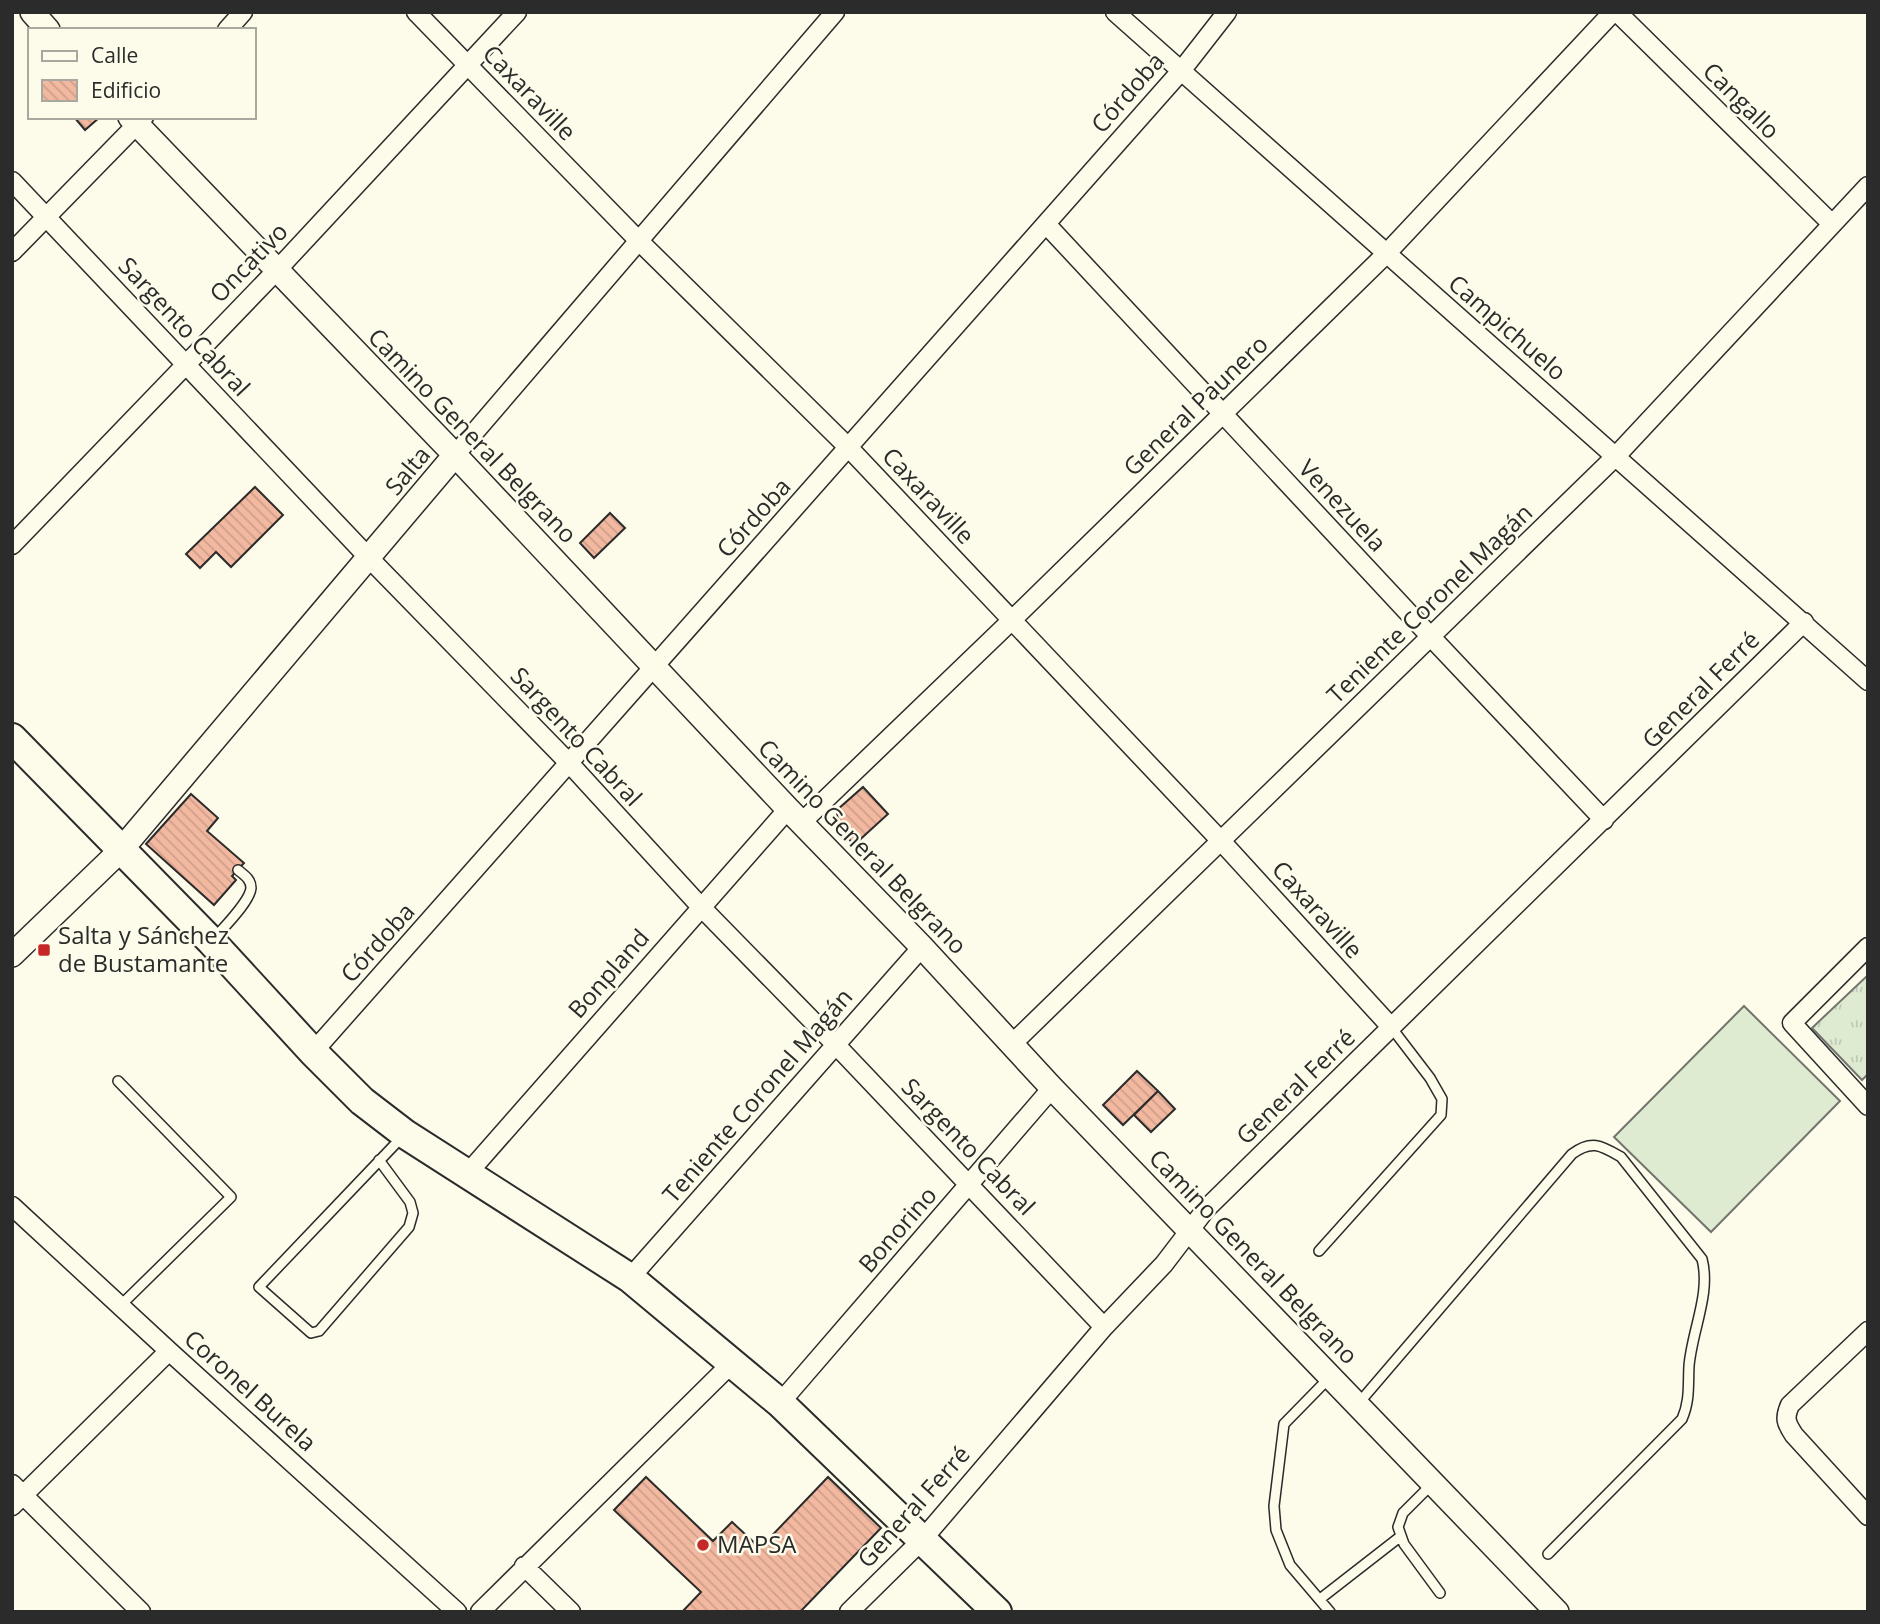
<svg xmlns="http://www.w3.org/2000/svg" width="1880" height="1624" font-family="'Open Sans',sans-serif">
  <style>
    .park { fill: url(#park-tufts); stroke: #74746e; stroke-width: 2 }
    .pitch { fill: #deebd1; stroke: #74746e; stroke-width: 2 }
    .building { fill: url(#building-back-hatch); stroke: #2b2b2b; stroke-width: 2 }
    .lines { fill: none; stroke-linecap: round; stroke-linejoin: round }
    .service-casing { stroke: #2b2b2b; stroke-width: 12 }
    .minor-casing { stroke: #2b2b2b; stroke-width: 21 }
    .tertiary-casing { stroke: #2b2b2b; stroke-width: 26 }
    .primary-casing { stroke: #2b2b2b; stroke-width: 32 }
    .service { stroke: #fdfbea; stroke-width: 9 }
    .minor { stroke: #fdfbea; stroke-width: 18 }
    .tertiary { stroke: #fdfbea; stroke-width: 23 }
    .primary { stroke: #fdfbea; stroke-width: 28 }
    .poi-dot { fill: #c62828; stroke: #fdfbea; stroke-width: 2.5 }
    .labels { text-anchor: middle; stroke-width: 5; stroke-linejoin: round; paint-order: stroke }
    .street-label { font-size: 24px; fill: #2b2b2b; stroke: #fdfbea }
    .poi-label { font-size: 24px; fill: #2b2b2b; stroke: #fdfbea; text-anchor: start }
  </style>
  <defs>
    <pattern id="park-tufts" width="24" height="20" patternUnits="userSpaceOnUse" patternTransform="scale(1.75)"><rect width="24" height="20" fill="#deebd1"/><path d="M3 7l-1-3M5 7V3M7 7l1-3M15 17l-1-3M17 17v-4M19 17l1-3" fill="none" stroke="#bfcab4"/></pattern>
    <pattern id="building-back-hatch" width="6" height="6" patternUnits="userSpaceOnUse" patternTransform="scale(1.75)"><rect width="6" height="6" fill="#f2b8a0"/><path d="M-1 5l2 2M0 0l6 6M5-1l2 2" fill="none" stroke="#d09e8a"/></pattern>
  </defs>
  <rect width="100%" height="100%" fill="#fdfbea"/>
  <path class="park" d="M1868,975v99l-6,6 -50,-52z"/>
  <path class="pitch" d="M1744,1006l96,95 -129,131 -97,-95z"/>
  <path class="building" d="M74,117h26l-15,13z
    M255,487l28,28 -52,52 -15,-15 -16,16 -14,-14z
    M610,513l15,15 -31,30 -14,-15z
    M863,787l25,27 -34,31 -16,-19 -1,-16z
    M191,794l27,24 -11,13 37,32 -12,13 4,4 -22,25 -68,-61z
    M1137,1071l21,20 -35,34 -20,-20z
    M1158,1091l17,18 -24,23 -17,-17z
    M646,1477l67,64 19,-19 28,26 68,-71 53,51 -81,84h-118l19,-20 -87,-82z"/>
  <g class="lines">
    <defs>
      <path id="service" d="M213,940c9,-11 37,-38 38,-52 0,-9 -7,-13 -13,-18
        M118,1081l113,116 -111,109
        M379,1160l31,42 3,11 -4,14 -90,104 -8,2 -52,-46 143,-150
        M1319,1251l122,-136 1,-16 -12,-21 -39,-51
        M1330,1377l-46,47 -10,82 2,24 14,35 40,47
        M1358,1404l214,-250c20,-15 30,-8 49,3l81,102c9,35 -10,71 -13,107 -1,19 1,35 -7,53l-134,135
        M1432,1484l-29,29 -5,14 6,17 36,49
        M1320,1599l81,-63"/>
      <path id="minor" d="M416,12l223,229 210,207 372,393 170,186
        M1115,12l753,669
        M1617,12l215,212
        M227,30l16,-18
        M12,181l357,377 201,206 131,143 135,138 268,282
        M1046,224l385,413 173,183
        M12,252l132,-135
        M455,455l380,-443
        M12,545l265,-275 240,-258
        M801,823l211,-203 374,-366 227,-242
        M1868,947l-76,76 76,83
        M1012,1044l604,-588 252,-270
        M313,1052l868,-981 46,-59
        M468,1173l320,-364
        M12,1206l157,145 288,261
        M630,1278l292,-331
        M1868,1331l-78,74c-6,13 -4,18 4,30l74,81
        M780,1403l272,-315
        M12,1484l129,128
        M12,1506l157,-155
        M524,1566l47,46
        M480,1612l252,-249
        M849,1612l73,-72 182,-213 60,-63 42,-55 598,-587"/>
      <path id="tertiary" d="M32,12l16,18
        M130,117l325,338 333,354 134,138 130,141 505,524
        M12,955l109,-105 334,-395"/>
      <path id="primary" d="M12,738l199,203 102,111 49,49 43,33 225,144 150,125 217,209"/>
    </defs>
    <use href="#service" class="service-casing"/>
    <use href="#minor" class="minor-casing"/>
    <use href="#tertiary" class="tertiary-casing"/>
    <use href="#primary" class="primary-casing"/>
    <use href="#service" class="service"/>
    <use href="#minor" class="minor"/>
    <use href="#tertiary" class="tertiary"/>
    <use href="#primary" class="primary"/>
  </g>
  <g class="poi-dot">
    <rect x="37" y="943" width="14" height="14" rx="3.5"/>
    <circle cx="703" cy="1545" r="7"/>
  </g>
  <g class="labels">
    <g class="street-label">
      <text transform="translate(529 93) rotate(46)" y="8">Caxaraville</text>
      <text transform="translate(1128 93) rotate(-49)" y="8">Córdoba</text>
      <text transform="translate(1741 101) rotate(45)" y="8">Cangallo</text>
      <text transform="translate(249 263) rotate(-46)" y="8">Oncativo</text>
      <text transform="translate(184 327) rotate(47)" y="8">Sargento Cabral</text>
      <text transform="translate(1507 328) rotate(41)" y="8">Campichuelo</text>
      <text transform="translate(1196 406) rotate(-44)" y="8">General Paunero</text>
      <text transform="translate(472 436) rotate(46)" y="8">Camino General Belgrano</text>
      <text transform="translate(408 471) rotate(-50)" y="8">Salta</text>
      <text transform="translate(928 496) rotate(47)" y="8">Caxaraville</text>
      <text transform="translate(1342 506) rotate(47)" y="8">Venezuela</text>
      <text transform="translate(754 518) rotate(-48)" y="8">Córdoba</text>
      <text transform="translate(1430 604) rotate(-44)" y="8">Teniente Coronel Magán</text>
      <text transform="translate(1701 690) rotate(-45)" y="8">General Ferré</text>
      <text transform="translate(576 737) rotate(47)" y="8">Sargento Cabral</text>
      <text transform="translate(862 847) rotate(46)" y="8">Camino General Belgrano</text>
      <text transform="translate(1317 910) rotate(48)" y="8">Caxaraville</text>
      <text transform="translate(378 943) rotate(-48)" y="8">Córdoba</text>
      <text transform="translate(609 974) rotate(-49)" y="8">Bonpland</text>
      <text transform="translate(1296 1087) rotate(-44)" y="8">General Ferré</text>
      <text transform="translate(758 1096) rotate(-49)" y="8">Teniente Coronel Magán</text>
      <text transform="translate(968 1147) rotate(46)" y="8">Sargento Cabral</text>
      <text transform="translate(898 1230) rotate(-49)" y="8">Bonorino</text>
      <text transform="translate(1253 1257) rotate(46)" y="8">Camino General Belgrano</text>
      <text transform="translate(250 1391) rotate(42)" y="8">Coronel Burela</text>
      <text transform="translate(914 1507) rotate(-48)" y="8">General Ferré</text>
    </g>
    <g class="poi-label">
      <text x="58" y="944">Salta y Sánchez<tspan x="58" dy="28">de Bustamante</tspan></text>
      <text x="717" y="1553">MAPSA</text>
    </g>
  </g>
  <rect width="1880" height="1624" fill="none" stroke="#2b2b2b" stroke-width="28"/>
  <rect x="28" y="28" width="228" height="91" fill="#fdfbea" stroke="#a9a89e" stroke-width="2"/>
  <rect x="42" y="51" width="35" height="10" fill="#fdfbea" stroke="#a9a89e" stroke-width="2"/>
  <text x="91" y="63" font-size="21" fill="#2b2b2b">Calle</text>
  <rect x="42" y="80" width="35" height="21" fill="url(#building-back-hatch)" stroke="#a9a89e" stroke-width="2"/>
  <text x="91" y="98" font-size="21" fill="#2b2b2b">Edificio</text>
</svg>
